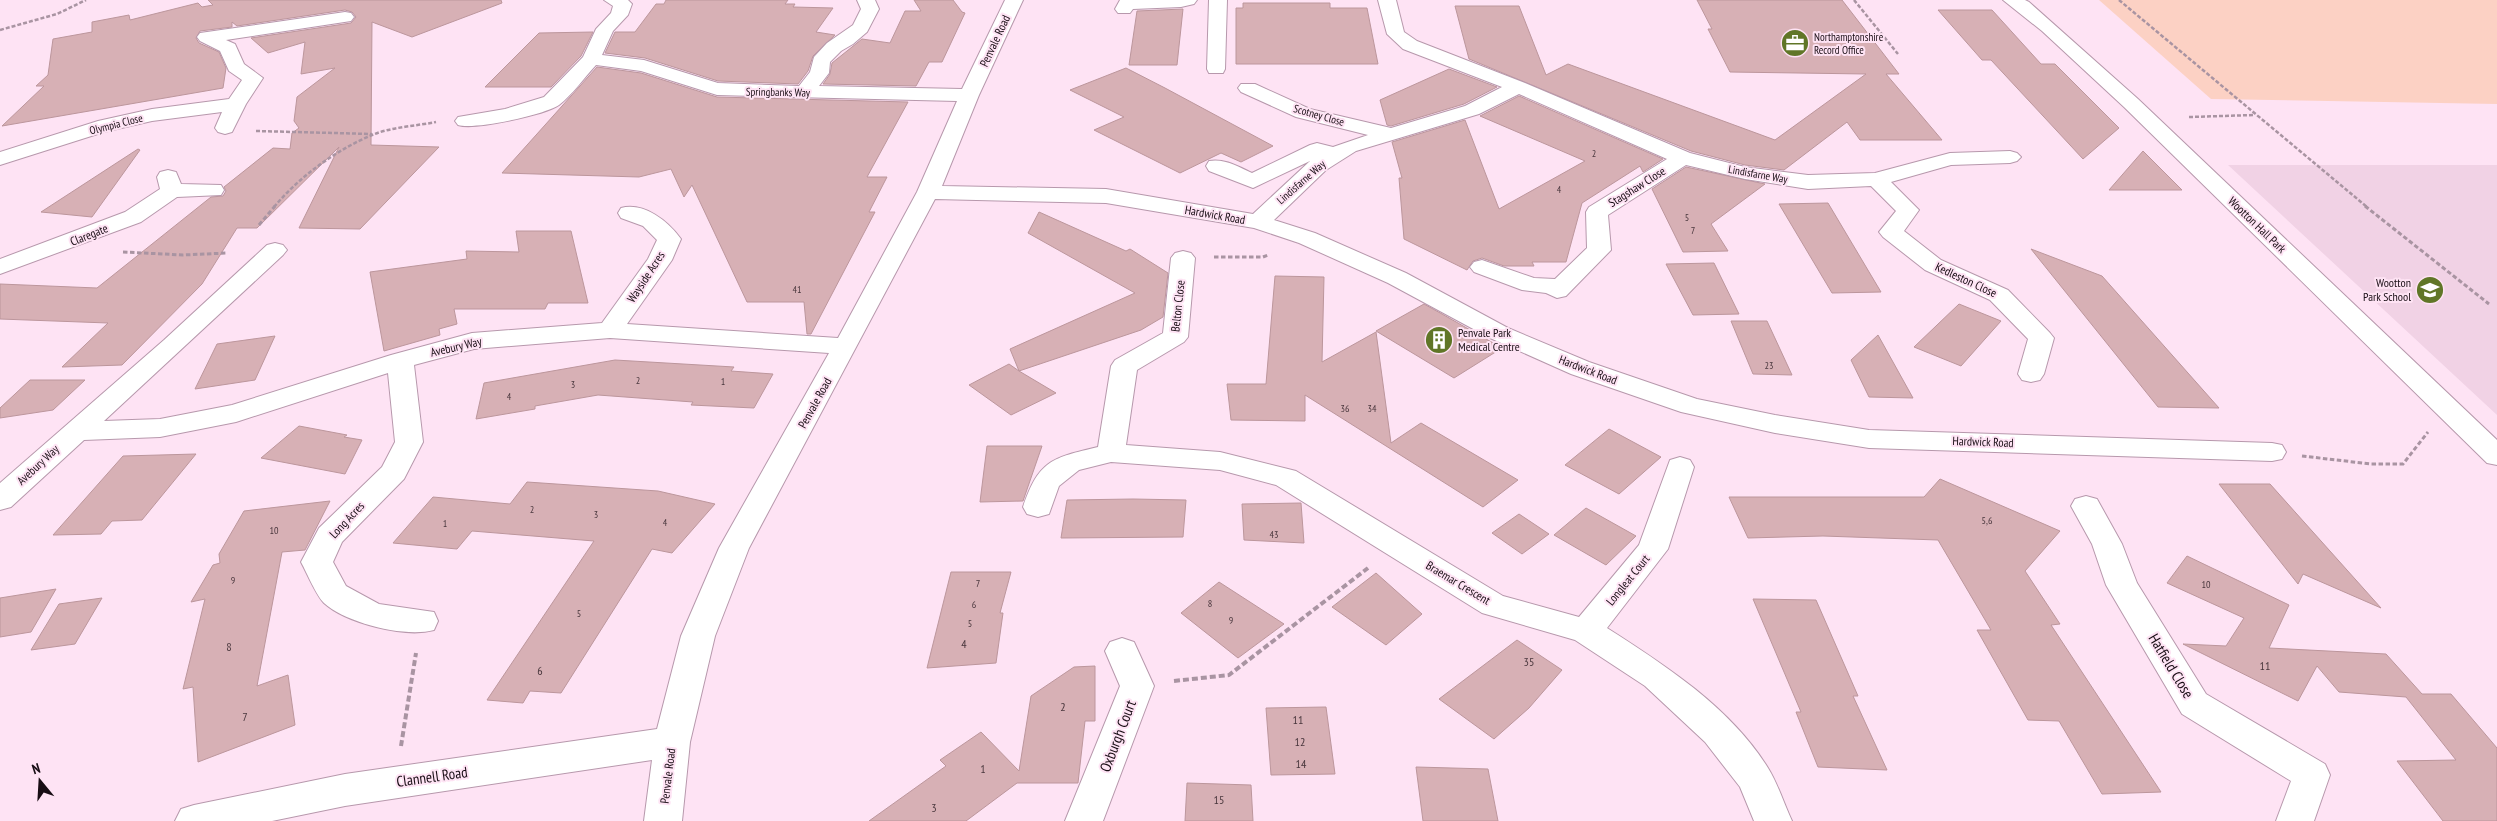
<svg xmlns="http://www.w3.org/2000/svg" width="2497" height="821" font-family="'PT Sans Narrow',sans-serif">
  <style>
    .built { fill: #f1d2e5 }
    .green { fill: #fcd1c4 }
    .building { fill: #d7b0b5; stroke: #bc969c }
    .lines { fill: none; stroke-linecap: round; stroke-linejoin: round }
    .minor-casing { stroke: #b798ac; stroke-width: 2 }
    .path-far2 { stroke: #a994a2; stroke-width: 2.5; stroke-dasharray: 4 2; stroke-linecap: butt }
    .path-far1 { stroke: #a994a2; stroke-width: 3; stroke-dasharray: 4.5 2.5; stroke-linecap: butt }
    .path { stroke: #a994a2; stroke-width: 4; stroke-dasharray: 6 3; stroke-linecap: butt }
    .minor { fill: #fff; fill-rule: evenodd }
    .labels { text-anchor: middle; stroke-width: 4; stroke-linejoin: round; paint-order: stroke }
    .number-label { font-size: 10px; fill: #48363c }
    .far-poi-label { font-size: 11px; fill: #180d14; stroke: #fee3f4; text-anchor: start }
    .far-street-label { font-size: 11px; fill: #180d14; stroke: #fee3f4 }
    .street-label { font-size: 12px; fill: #180d14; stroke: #fee3f4 }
    .poi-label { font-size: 12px; fill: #180d14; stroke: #fee3f4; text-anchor: end }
    .near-number-label { font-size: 12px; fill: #48363c }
    .near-street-label { font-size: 15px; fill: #180d14; stroke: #fee3f4 }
  </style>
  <rect width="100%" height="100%" fill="#fee3f4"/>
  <path class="built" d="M2228,165h269v250z"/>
  <path class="green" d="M2099,0h398v104l-286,-5z"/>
  <path class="building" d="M208,0h293l1,3 -90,34 -40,-15 -1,123 68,2 -79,82 -61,-1 40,-81 -82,81h-20l-35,56 -80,81 -60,2 46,-44 -108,-4v-35l97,4 114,-91 12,-1 3,-5 -2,-4 49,-39 17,1 2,-16 7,-5 -5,-7 3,-24 38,-29 -34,6 4,-32 -37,11 -17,-15 100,-15 5,-6 -4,-5 -7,-2 -108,16 -5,-4v5l-32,4 -4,7 3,5 20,9 7,16 -3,20 -221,38 42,-40h-8l12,-11 5,-36 39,-7v-10l37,-7 1,5 68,-17 4,4 11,-2z
    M666,0h122l-3,4h10l-2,3 40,1 -17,24 19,3 -22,21 -5,15 -10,13 -80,-3 -73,-23 -40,-5 10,-21h20l21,-28h8z
    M914,0h39l9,12 3,1 -23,49h-13l-13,24 -93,-2 7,-10 2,-11 30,-24 28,4 15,-32h16z
    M1697,0h145l57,74h-13l56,66h-82l-13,-18 -63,48 -39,-5 -54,-14 -222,-92 -14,-53h64l27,69 22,-11 207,76 91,-66 -136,-2 -22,-43h4z
    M1243,3h87v5h37l11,56h-142v-56h7z
    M1183,9l-6,56h-48l8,-54z
    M1938,10h54l49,54h14l64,64 -36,31 -92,-99h-9z
    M593,32l-12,24 -30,31h-66l54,-54z
    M597,67l44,6 76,24 191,5 -41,75h20l-18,35h6l-64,122h-4l-3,-32h-57l-55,-117 -8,12 -13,-28 -32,8 -137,-4z
    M1126,68l39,20 108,58 -32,16 -20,-9 -41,20 -86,-43 30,-13 -54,-27z
    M1449,69l48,18 -33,17 -73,22 -4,-1 -7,-25z
    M1519,96l144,63 -20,13 -3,-6 -58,37 -16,59h-34l2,4h-30l-22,-8 -9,3 -6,9 -63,-31 -5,-61h3l-10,-36 73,-22 34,89 86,-48 -105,-45z
    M138,149l2,1 -48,67 -51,-5z
    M2143,151l39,39h-73z
    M1686,167l79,17 -54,40 17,27 -45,1 -31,-63z
    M1828,203l53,89 -49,1 -53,-89z
    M1039,212l87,39 4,-2 38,24 -5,44 -22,13 -122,41 37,22 -45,22 -42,-30 40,-21 10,7 -9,-22 125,-56 -107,-60z
    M516,231h55l17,72h-40l-3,6h-91l3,15 -18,5 1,6 -56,16 -14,-79 97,-13 -1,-8 53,1z
    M2031,249l71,27 117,132 -61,-1z
    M1714,263l25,51 -46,1 -27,-51z
    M1275,276l49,1 -2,85 54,-30 15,111 30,-20 97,57 -35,27 -178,-112v26l-74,-1 -4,-36h39z
    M1424,304l18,10 60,34 -48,30 -78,-47z
    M1959,304l42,17 -40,45 -47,-19z
    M1731,321h36l25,54 -39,-1z
    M1878,335l35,63 -44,-1 -18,-37z
    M275,336l-20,44 -60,9 22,-45z
    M615,360l119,7 -3,4 42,3 -19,34 -63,-3 2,-3 -95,-7 -63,11v3l-59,10 8,-36z
    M30,380h55l-32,30 -53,8v-10z
    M299,426l48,9 -3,2 18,3 -17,34 -84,-16z
    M1609,429l52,28 -42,37 -54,-29z
    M987,446h55l-19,55 -43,1z
    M196,454l-54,66 -30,1 -11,13 -48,1 70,-79z
    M1940,479l120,52 -35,40 35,53 -9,1 110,167 -59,2 -43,-73 -31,-1 -51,-90h14l-53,-90 -115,-4 -75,2 -19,-41h195z
    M527,482l131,9 57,13 -43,49 -20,-4 -91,144 -31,-2 -7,12 -36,-3 107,-159 -122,-10 -15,18 -64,-6 40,-46 77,7z
    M2219,484h51l111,124 -78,-34 -5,10z
    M1133,499l53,1 -3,37 -122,1 6,-38z
    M330,501l-25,49 -23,2 -25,134 31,-11 7,50 -97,37 -5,-75 -10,2 22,-90 -14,3 22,-37 7,-2 -1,-9 25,-43z
    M1301,503l3,40 -60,-3 -2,-36z
    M1586,508l50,28 -30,29 -52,-30z
    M1519,514l30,20 -27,20 -30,-21z
    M2187,556l102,49 -20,43 117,6 36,40h29l46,54v73h-54l-46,-60 59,-1 -50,-63 -67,-5 -22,-26 -19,35 -115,-57 43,2 18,-28 -77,-35z
    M951,572h60l-11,41h3l-7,50 -69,5z
    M1376,573l46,41 -36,31 -54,-38z
    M1219,582l65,42 -46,34 -57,-45z
    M56,589l-25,43 -31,5v-39z
    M102,598l-27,46 -44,6 28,-46z
    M1753,599l63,1 42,96h-5l34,74 -69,-3 -22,-55h5z
    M1517,640l45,30 -33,38 -35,31 -55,-40z
    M1095,666v55h-10l-7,62h-61l-51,38h-97l77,-55 -6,-6 41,-28 38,39 12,-75 43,-29z
    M1326,707l9,67 -64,1 -5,-67z
    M1416,767l72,2 10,52h-75z
    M1187,783l64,2 2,36h-68z"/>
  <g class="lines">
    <defs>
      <path id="minor" d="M604,0h24l4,4 -4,11 -15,16 -11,24 42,5 74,23 81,3 11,-14 4,-15 13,-14 26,-18 8,-16 -4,-9h18l4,9 -12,23 -14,12 -12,7 -11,11 -1,11 -10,13 143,3 43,-89h18l-44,95 -37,91 164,3 147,25 57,-53 -57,27 -44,-17 -3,-5 3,-5c15,-3 30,6 43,12l58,-28 7,-2 16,4 35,-12 -72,-18 -55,-25 -3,-4 3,-4h14l55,25 81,19 74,-22 37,-19 -99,-38 -16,-15 -9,-34h18l8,32 13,9 108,42 165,70 55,14 63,8 67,-2 75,-20 60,-2 7,2 4,4 -4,4 -7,2 -59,2 -60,17 28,28 -15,21 37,29 67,30 42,43 4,5 -10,36 -4,6 -9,2 -9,-2 -4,-6 10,-35 -38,-39 -65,-30 -42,-33 -4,-5 17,-21 -25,-25 -63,3 -63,-10 -59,-14 -78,50 3,35 -45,46 -9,2 -11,-5 -24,-3 -48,-18 -4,-5 4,-5 8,-2 52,18 21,1 32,-31 -1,-36 3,-5 78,-48 -148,-65 -40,20 -123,37 -30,19 -52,50 41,13 91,40 102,55 81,34 108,37 78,16 94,15 403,13 10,2 4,7 -4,7 -10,2 -403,-13 -94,-15 -94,-21 -110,-38 -81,-36 -102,-55 -89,-40 -45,-15 -148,-25 -171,-4 -186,349 -34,88 -25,106 -8,79h-38l8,-61 -307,46 -73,15h-97l6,-12 13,-4 151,-31 312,-45 24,-93 38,-88 110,-195 -219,-15 -136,11 -60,16 9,77 -19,37 -62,63 -9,20 13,24 33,18 55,8 4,9 -4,9c-29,8 -88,-7 -110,-27 -8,-8 -17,-30 -23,-41l18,-34 63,-61 13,-25 -7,-69 -152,49 -76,15 -76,3 -73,67 -11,3v-27l164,-143 103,-95 8,-2 8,2 4,5 -4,5 -179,166 56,-2 72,-14 159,-50 81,-22 130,-10 46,-64 9,-19 -14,-14 -22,-8 -3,-5 3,-5c23,-6 47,13 60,31l-9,21 -45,64 211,14 79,-146 40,-91 -240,-6 -76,-24 -45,-6c-12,13 -24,30 -37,40 -15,10 -84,25 -101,20l-3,-4 3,-4 47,-8 39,-12 39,-40 13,-28 15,-16 2,-7z
        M1120,0h77l-3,4 -13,3 -48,2 -3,4h-12l-3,-4z
        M1209,0h18l-2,69 -2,4h-14l-2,-4z
        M2003,0h22l4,2 109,97 359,341v25l-10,-2 -363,-356 -82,-76z
        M345,12l6,1 3,4 -3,4 -125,19 9,4 9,20 19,14 -17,26 -14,28 -7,2 -7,-2 -3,-4 7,-16 -70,9 -48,11 -104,33v-13l98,-31 54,-12 77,-10 13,-19 -13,-9 -9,-20 -20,-10 -3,-4 3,-4z
        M168,170l8,2 5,12 40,1 3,5 -3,5 -44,2 -36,25 -141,52v-15l125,-47 35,-23 -3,-12 3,-5z
        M1183,251l8,2 4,5 -7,79 -4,5 -47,28 -11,75 94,7 76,19 207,125 76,21 60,-72 31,-85 10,-3 10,3 4,7 -26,82 -61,79c58,37 124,80 161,140 10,16 16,36 24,53h-38l-14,-34 -35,-45 -60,-56 -70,-46 -93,-27 -206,-128 -56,-15 -109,-8 -32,8 -20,16 -10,28 -11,3 -11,-3 -4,-7c16,-47 29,-49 75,-60l13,-81 4,-6 48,-27 8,-75 4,-5z
        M2086,496l11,3 25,45 15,39 69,111 119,70 5,11 -16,46h-38l15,-40 -109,-67 -76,-129 -14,-41 -21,-38 4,-7z
        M1122,638l12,4 20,44 -51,135h-38l55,-135 -15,-35 5,-9z"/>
    </defs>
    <use href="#minor" class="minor-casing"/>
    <path class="path-far2" d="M1854,0l44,54
      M2119,0l248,207
      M0,30l57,-16 29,-14
      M2189,117l66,-2
      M256,131l116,3
      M274,207c25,-30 62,-57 98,-72 19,-8 44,-9 64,-13"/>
    <path class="path-far1" d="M2365,206l124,98
      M259,225l16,-19
      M123,252l60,3 44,-2
      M1214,257h49l5,-2
      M2302,456l69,8h32l25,-32"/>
    <path class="path" d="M1174,681l55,-6 139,-107
      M401,746l15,-93"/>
    <use href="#minor" class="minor"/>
  </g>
  <defs>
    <symbol id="office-disc" viewBox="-11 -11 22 22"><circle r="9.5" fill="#607627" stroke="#fee3f4"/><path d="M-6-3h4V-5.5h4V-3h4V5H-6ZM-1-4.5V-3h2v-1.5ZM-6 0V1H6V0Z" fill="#fff"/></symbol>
    <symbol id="school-disc" viewBox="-11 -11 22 22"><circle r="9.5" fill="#607627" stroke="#fee3f4"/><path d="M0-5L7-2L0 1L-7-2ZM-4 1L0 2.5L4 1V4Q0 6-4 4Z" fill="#fff"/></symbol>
    <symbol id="building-disc" viewBox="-11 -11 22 22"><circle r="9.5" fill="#607627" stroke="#fee3f4"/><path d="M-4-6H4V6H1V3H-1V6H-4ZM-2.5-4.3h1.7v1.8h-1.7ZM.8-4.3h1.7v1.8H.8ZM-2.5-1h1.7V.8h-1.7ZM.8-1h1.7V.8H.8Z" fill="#fff"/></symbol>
  </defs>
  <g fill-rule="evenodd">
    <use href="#office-disc" x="1779" y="27" width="32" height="32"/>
    <use href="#school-disc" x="2414" y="274" width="32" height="32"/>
    <use href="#building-disc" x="1423" y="324" width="32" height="32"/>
  </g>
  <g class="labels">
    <g class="number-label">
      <text x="1594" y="157">2</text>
      <text x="1559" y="193">4</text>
      <text x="1687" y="221">5</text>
      <text x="1693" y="234">7</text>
      <text x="797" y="293">41</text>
      <text x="1769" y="369">23</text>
      <text x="638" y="384">2</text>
      <text x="723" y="385">1</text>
      <text x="573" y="388">3</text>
      <text x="509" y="400">4</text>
      <text x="1345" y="412">36</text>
      <text x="1372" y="412">34</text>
      <text x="532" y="513">2</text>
      <text x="596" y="518">3</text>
      <text x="1987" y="524">5,6</text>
      <text x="665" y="526">4</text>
      <text x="445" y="527">1</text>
      <text x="274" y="534">10</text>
      <text x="1274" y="538">43</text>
      <text x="233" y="584">9</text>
      <text x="978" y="587">7</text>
      <text x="2206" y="588">10</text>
      <text x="1210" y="607">8</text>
      <text x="974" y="608">6</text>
      <text x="579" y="617">5</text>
      <text x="1231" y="624">9</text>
      <text x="970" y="627">5</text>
    </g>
    <g class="far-poi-label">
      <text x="1814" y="41">Northamptonshire<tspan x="1814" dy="13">Record Office</tspan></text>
    </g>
    <g class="far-street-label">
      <text transform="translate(778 92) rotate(1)" y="4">Springbanks Way</text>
      <text transform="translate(1319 115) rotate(16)" y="4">Scotney Close</text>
      <text transform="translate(116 124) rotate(-14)" y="4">Olympia Close</text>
      <text transform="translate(1758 174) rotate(10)" y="4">Lindisfarne Way</text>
      <text transform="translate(1301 182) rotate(-41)" y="4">Lindisfarne Way</text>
    </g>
    <g class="street-label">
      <text transform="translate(995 41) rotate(-65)" y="4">Penvale Road</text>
      <text transform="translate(1637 187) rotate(-32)" y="4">Stagshaw Close</text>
      <text transform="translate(1215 215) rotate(10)" y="4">Hardwick Road</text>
      <text transform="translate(2257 225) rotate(44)" y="4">Wootton Hall Park</text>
      <text transform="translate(89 235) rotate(-22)" y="4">Claregate</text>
      <text transform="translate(646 277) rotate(-57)" y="4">Wayside Acres</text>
      <text transform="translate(1966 280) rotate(25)" y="4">Kedleston Close</text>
      <text transform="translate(1178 306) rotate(-84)" y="4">Belton Close</text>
      <text transform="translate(456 347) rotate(-13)" y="4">Avebury Way</text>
      <text transform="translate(1588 370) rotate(21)" y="4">Hardwick Road</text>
      <text transform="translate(815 403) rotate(-61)" y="4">Penvale Road</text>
      <text transform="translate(1983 442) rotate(2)" y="4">Hardwick Road</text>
      <text transform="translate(38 465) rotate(-43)" y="4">Avebury Way</text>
      <text transform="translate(347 520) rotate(-47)" y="4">Long Acres</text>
      <text transform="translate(1628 580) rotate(-51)" y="4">Longleat Court</text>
      <text transform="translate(1458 583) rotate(31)" y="4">Braemar Crescent</text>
      <text transform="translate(668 776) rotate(-83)" y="4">Penvale Road</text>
    </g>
    <g class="poi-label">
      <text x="2411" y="287">Wootton<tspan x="2411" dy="14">Park School</tspan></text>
      <text x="1458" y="337" text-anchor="start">Penvale Park<tspan x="1458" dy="14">Medical Centre</tspan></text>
    </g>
    <g class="near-number-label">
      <text x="964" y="648">4</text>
      <text x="229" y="651">8</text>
      <text x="1529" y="666">35</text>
      <text x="2265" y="670">11</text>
      <text x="540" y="675">6</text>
      <text x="1063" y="711">2</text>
      <text x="245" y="721">7</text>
      <text x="1298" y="724">11</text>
      <text x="1300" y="746">12</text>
      <text x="1301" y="768">14</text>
      <text x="983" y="773">1</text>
      <text x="1219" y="804">15</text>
      <text x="934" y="812">3</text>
    </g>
    <g class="near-street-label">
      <text transform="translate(2171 666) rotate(59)" y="5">Hatfield Close</text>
      <text transform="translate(1118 736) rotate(-69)" y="5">Oxburgh Court</text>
      <text transform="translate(432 777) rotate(-8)" y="5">Clannell Road</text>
    </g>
  </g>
  <g transform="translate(40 781) rotate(342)" stroke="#fee3f4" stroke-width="4" paint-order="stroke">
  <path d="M0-4L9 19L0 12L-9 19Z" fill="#180d14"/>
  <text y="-8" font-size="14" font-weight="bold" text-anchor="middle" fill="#180d14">N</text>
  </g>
</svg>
